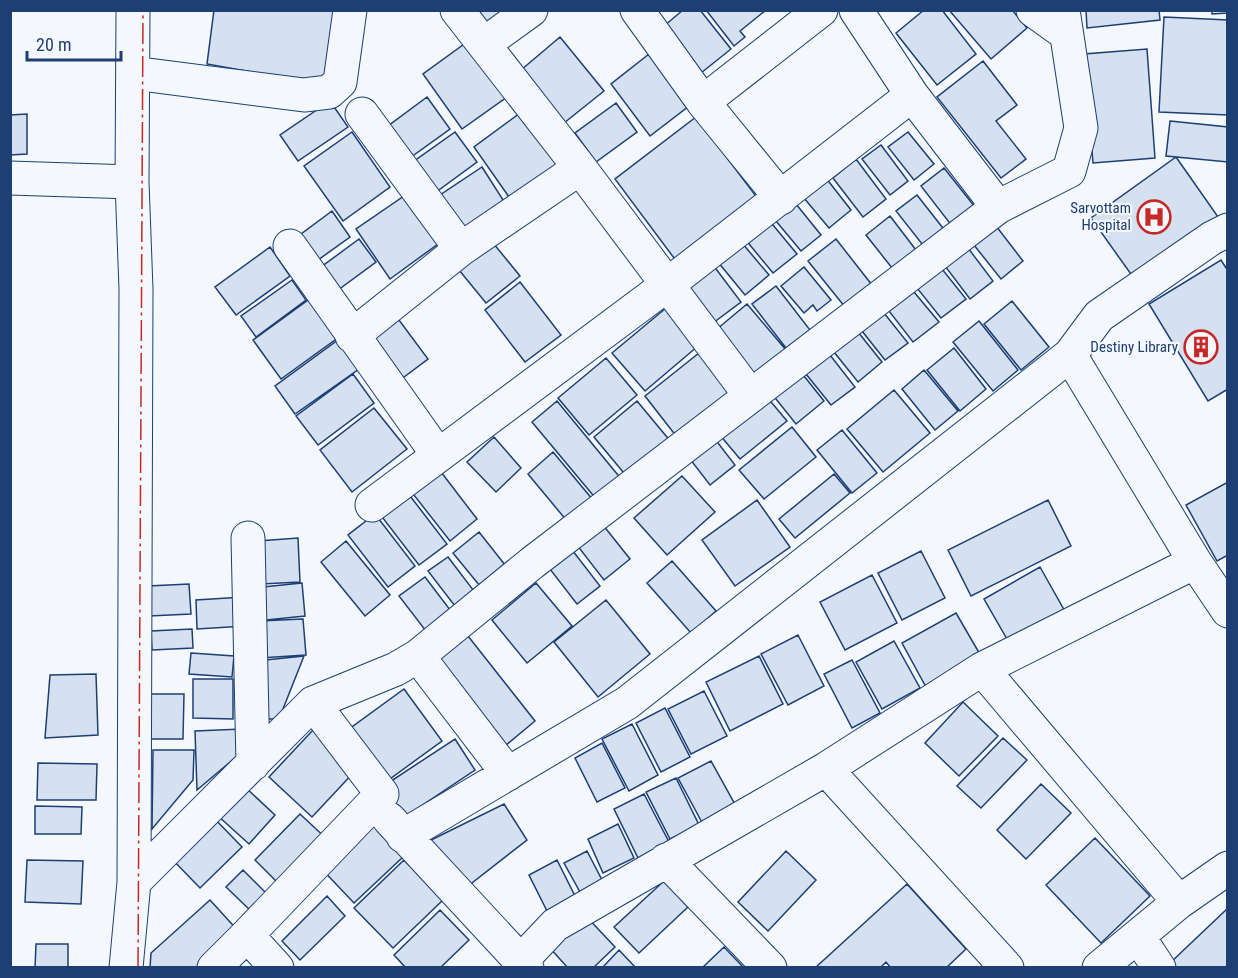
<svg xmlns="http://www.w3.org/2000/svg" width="1238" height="978" font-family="'Roboto Condensed',sans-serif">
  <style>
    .building { fill: #d5e0f0; stroke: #1d3f73; stroke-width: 1.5 }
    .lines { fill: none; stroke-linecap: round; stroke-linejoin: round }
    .minor-casing { stroke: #1d3f73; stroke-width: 35 }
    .minor { stroke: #f4f7fb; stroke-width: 33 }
    .power { stroke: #c62828; stroke-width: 1.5; stroke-dasharray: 21 4.5 3 4.5; stroke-linecap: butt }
    .labels { text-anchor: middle; stroke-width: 4.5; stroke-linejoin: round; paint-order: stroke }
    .poi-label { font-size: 15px; fill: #1d3f73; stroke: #f4f7fb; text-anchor: end }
  </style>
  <rect width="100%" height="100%" fill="#f4f7fb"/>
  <path class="building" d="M214,10h120l-11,75 -116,-21z
    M464,10h49l-31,24z
    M683,10h17l31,39 -30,24 -37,-47z
    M706,10h60l-26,21 5,6 -11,9z
    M924,10h18l34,44 -39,31 -41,-52z
    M949,10h63l15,18 -36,31z
    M1086,10h73l1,10 -73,8z
    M1212,10h16v3l-16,1z
    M1164,17l64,3v95l-69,-3z
    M560,37l44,54 -40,32 -43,-53z
    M467,42l40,55 -45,32 -39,-55z
    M1147,49l8,109 -62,5 -9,-109z
    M649,54l40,52 -39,30 -39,-52z
    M983,61l34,44 -21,16 30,38 -25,19 -64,-81z
    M427,97l23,32 -43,31 -23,-31z
    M330,101l18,26 -50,34 -18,-26z
    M616,103l21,29 -41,30 -21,-29z
    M520,113l43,60 -47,34 -42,-60z
    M27,114v40l-17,1v-40z
    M696,117l66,87 -82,62 -65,-87z
    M1170,121l58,6v35l-62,-6z
    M352,132l38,55 -47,34 -39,-55z
    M455,132l22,30 -45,33 -22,-31z
    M908,132l26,32 -20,16 -26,-33z
    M881,145l27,36 -18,14 -28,-36z
    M1176,157l47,67 -85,60 -47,-66z
    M856,159l30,40 -23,18 -30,-39z
    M482,167l23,36 -42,28 -23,-36z
    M944,168l31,39 -23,19 -31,-40z
    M822,173l29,37 -22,18 -30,-36z
    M917,195l29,37 -20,17 -30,-38z
    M404,196l34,48 -48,35 -34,-50z
    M796,204l25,31 -20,16 -25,-30z
    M332,211l18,26 -39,28 -18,-25z
    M890,216l29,38 -23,19 -30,-38z
    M768,219l29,35 -24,19 -28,-34z
    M993,222l30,39 -22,18 -31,-39z
    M489,238l31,38 -34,27 -31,-38z
    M359,239l17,23 -42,31 -17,-23z
    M836,239l36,46 -27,22 -37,-46z
    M742,243l27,32 -24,20 -27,-33z
    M270,247l20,29 -54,39 -21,-28z
    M968,248l25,33 -23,18 -25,-33z
    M1221,260l7,11v118l-20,12 -59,-97z
    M710,261l31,41 -28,21 -31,-40z
    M804,267l27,33 -14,11 -4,-6 -9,8 -23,-27z
    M942,269l24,30 -25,19 -24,-30z
    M292,280l14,20 -50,37 -15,-21z
    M520,282l41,53 -36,27 -40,-52z
    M776,286l34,44 -24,18 -34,-44z
    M914,292l25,30 -26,20 -24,-31z
    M311,298l28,39 -58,42 -28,-39z
    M1012,301l37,46 -28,23 -37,-46z
    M747,304l39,46 -31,26 -38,-47z
    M666,308l32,38 -53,45 -33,-38z
    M884,313l24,30 -23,17 -23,-29z
    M396,316l32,43 -28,21 -32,-42z
    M979,321l39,49 -25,21 -40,-49z
    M858,332l24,30 -24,20 -24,-30z
    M338,340l21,29 -64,45 -20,-28z
    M954,348l32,41 -26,22 -33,-41z
    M699,353l36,45 -55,43 -35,-45z
    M830,355l25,32 -24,18 -25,-31z
    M606,358l31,37 -48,40 -31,-37z
    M796,366l28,35 -28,23 -28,-35z
    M924,370l34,41 -23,19 -33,-41z
    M353,374l21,29 -56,42 -22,-29z
    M761,390l26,31 -47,38 -26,-31z
    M894,390l36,43 -47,39 -36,-43z
    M557,401l65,79 -25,20 -65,-78z
    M637,401l34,41 -43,36 -34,-41z
    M374,408l33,41 -55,43 -32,-42z
    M792,427l24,30 -52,42 -25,-29z
    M708,430l27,35 -25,20 -27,-35z
    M842,430l35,43 -25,20 -35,-43z
    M494,437l27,31 -25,24 -29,-30z
    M553,452l40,48 -26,21 -39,-47z
    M438,468l39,51 -27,22 -40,-51z
    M834,474l16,19 -55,45 -16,-19z
    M682,476l33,36 -48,43 -33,-37z
    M1228,482v73l-11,6 -31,-56z
    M407,492l40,52 -28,21 -40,-52z
    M757,500l33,47 -55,39 -33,-46z
    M1048,500l23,46 -100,50 -23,-46z
    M375,514l40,52 -27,21 -40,-52z
    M599,520l31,39 -26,21 -31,-40z
    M479,532l30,38 -25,21 -31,-38z
    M298,538l2,44 -39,2 -3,-43z
    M346,541l44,54 -25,21 -44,-54z
    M569,546l31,40 -23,18 -31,-40z
    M921,551l24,47 -43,22 -24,-47z
    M448,557l29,38 -19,15 -30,-39z
    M672,561l44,50 -25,22 -44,-50z
    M1040,567l27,48 -56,31 -27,-47z
    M872,575l25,48 -52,27 -25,-48z
    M425,577l29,38 -25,20 -30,-39z
    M302,583l3,33 -39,4 -3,-33z
    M536,583l36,43 -45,37 -35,-43z
    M189,584l2,30 -42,2 -1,-30z
    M243,597l2,29 -48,3 -1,-29z
    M606,600l44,54 -52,43 -44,-55z
    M956,613l25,43 -55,31 -24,-44z
    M303,619l3,36 -46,3 -1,-37z
    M192,629l1,19 -41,2 -1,-19z
    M798,635l26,51 -36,19 -27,-51z
    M468,636l67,85 -36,30 -68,-85z
    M894,641l26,47 -38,21 -26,-47z
    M191,653l43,3 -2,21 -43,-3z
    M304,656l-25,63h-18l-5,-58z
    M759,656l24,48 -53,27 -24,-49z
    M852,660l28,53 -28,15 -28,-54z
    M96,674l2,61 -53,3 5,-63z
    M193,679h40v40l-40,-1z
    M404,689l38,52 -59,43 -38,-52z
    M704,691l23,45 -36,18 -23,-45z
    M147,694h37l-1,45h-37z
    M963,702l35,34 -39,40 -34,-33z
    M665,708l25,49 -29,15 -25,-49z
    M632,724l26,51 -29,16 -27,-52z
    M242,729v23l-45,38 -2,-59z
    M313,730l43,40 -44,47 -43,-40z
    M1003,738l24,22 -46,48 -24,-22z
    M455,739l20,31 -72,48 -21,-31z
    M602,743l23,45 -28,14 -22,-44z
    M153,750h41l-1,30 -41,49z
    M711,761l26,47 -33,18 -26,-48z
    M38,763l59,1 -1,36h-59z
    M676,778l23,47 -29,14 -24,-47z
    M1041,784l30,29 -45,46 -29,-29z
    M244,786l31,29 -26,29 -32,-29z
    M644,794l25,48 -31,16 -24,-49z
    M504,804l23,36 -59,46 -43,-43z
    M35,806l47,1 -1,27h-46z
    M300,814l30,28 -46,47 -29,-29z
    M211,815l31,32 -42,41 -31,-32z
    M366,817l38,39 -50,47 -37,-39z
    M618,824l16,34 -31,15 -15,-34z
    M1095,838l55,58 -49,47 -55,-58z
    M587,851l15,29 -22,12 -16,-29z
    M786,851l30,29 -48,51 -30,-29z
    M27,860l56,1 -2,43 -56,-2z
    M404,860l39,40 -50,48 -39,-40z
    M557,860l18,36 -28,15 -18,-36z
    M243,870l25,25 -16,17 -26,-25z
    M664,881l24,26 -49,46 -25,-26z
    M907,884l59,65 -20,19h-55l-5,-6 -6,6h-65z
    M327,896l18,20 -45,44 -18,-19z
    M210,900l30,33 -38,35h-52l1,-15z
    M1228,908v57l-3,3h-51l-4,-5z
    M440,910l29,30 -29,28h-34l-12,-13z
    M584,914l31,33 -22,21h-25l-19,-21z
    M36,944h32v24h-33z
    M724,947l20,21h-42z
    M619,950l17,18h-34z"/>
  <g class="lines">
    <defs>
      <path id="minor" d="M457,10l123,158 170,227
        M637,10l66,92 78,96
        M856,10l56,85 86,112
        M1033,10l32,23
        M484,44l47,-34
        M133,73l171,22 25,-3 11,-10 10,-72
        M703,102l118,-92
        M362,114l99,135 119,-81
        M10,178l122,4
        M290,246l148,209
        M352,336l109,-87
        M1070,355l125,207 33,49
        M372,505l295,-220 245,-190
        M248,538l5,226
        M418,656l90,118
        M982,669l197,233
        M826,769l181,199
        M389,819l138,149
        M403,836l224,-133 443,-348 29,-39 113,-78 16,-8
        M666,860l104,108
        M134,882l179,-179 83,-34 22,-13 114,-93 466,-356 71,-36 12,-43 -18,-118
        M247,935l30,33
        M1138,936l21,32
        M521,961l34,-36 271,-156 156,-100 213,-107
        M126,968l8,-86 2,-593 -4,-107 1,-172
        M214,968l33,-33 135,-141 -69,-91
        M1099,968l80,-66 49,-34"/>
    </defs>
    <use href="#minor" class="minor-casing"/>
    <use href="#minor" class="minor"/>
    <path class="power" d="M138,968l5,-958"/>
  </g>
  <defs>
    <symbol id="hospital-ring" viewBox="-11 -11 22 22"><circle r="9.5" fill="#f4f7fb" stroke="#c62828" stroke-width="1.5"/><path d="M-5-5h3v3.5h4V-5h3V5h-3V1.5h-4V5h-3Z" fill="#c62828"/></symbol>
    <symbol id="building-ring" viewBox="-11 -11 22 22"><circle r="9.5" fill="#f4f7fb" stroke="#c62828" stroke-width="1.5"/><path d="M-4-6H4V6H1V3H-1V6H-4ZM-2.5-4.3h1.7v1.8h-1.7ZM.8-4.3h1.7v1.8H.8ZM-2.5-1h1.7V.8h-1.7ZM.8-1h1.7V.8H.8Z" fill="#c62828"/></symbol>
  </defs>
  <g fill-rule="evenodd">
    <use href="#hospital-ring" x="1135" y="198" width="38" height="38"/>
    <use href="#building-ring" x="1182" y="328" width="38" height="38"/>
  </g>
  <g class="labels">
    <g class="poi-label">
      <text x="1131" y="213">Sarvottam<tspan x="1131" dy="17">Hospital</tspan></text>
      <text x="1178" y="352">Destiny Library</text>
    </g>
  </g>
  <rect width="1238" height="978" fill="none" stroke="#1d3f73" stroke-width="24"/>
  <path d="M27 51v9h94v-9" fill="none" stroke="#1d3f73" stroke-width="3"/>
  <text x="36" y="51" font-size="18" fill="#1d3f73" stroke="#f4f7fb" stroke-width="4.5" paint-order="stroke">20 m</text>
</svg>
